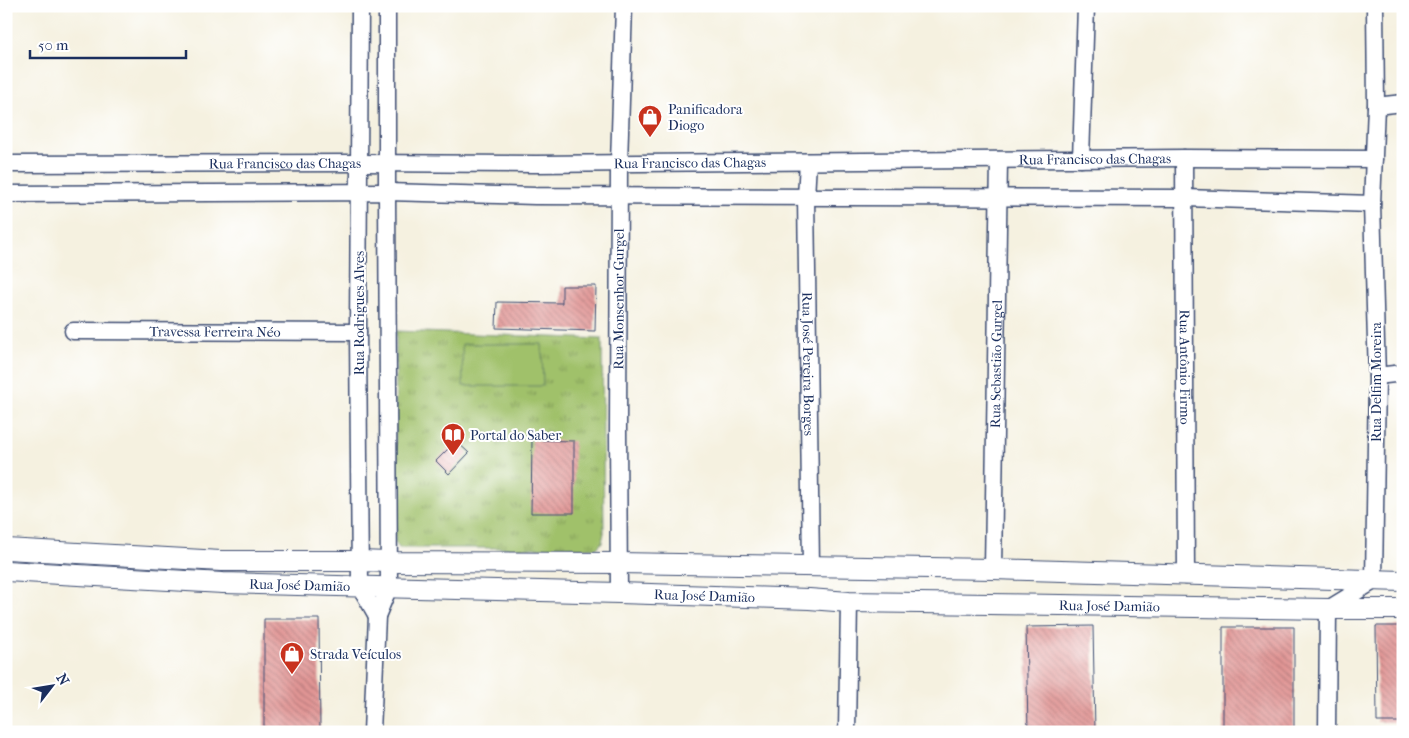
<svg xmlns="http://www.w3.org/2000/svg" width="1409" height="738" font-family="'IM FELL French Canon',serif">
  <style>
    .grass { fill: url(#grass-tufts); stroke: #5e7864 }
    .garden { fill: #a0c16a; stroke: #5e7864 }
    .building { fill: url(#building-back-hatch) }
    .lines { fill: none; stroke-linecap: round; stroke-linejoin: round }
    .minor-casing { stroke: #3c4c72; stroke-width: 19 }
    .tertiary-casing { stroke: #3c4c72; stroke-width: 22 }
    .minor { stroke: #fff; stroke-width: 16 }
    .tertiary { stroke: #fff; stroke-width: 20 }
    .labels { text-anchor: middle; stroke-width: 4; stroke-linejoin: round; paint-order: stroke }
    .poi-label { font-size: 14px; fill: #1b2f5e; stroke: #fff; text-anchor: start }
    .street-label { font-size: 14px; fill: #1b2f5e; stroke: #fff }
  </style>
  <defs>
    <pattern id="grass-tufts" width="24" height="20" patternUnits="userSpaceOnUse" patternTransform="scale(1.25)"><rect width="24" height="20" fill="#a0c16a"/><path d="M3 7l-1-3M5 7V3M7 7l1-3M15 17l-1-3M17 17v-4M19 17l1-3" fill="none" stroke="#829d5a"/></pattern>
    <pattern id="building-back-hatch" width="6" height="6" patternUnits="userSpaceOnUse" patternTransform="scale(1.25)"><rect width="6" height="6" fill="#e19594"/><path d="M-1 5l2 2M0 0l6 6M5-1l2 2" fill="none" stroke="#b67a7c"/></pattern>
  </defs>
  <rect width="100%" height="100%" fill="#fff"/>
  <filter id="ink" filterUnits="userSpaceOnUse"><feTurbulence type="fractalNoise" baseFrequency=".02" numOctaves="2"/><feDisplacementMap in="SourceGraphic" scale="10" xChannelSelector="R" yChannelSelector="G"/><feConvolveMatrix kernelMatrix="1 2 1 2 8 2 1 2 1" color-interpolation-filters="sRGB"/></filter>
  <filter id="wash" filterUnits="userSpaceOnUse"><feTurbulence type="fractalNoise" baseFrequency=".0096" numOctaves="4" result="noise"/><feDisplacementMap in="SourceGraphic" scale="20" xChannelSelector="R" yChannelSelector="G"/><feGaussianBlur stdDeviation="1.12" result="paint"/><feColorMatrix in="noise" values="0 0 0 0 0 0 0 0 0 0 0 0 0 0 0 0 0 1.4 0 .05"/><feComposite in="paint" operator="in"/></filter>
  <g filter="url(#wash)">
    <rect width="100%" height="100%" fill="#f5f1e0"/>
    <path class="grass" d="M396,331l206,8 2,194 -2,9 -5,6h-198l-4,-6z"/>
    <path class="garden" d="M462,344h80l1,42h-80z"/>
    <g id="blocks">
      <path class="building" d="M562,286h34l-1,45 -99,-3 1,-26 65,1z
        M532,440l42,1v72h-43z
        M456,441l13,12 -20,21 -13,-13z
        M264,619h55l1,113h-56z
        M1093,626l2,106h-67l-2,-105z
        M1376,626h27v96h-26z
        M1223,627h71v105h-71z"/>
    </g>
  </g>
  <g filter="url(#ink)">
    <use href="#blocks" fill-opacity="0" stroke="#3c4c72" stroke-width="1"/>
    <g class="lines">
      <defs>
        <g id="minor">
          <path d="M360,6l-2,326 2,254 17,30"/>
          <path d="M1376,106l27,-3"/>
          <path id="s1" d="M1184,158l2,418"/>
          <path d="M1081,159l5,-153"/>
          <path id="s2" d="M808,162l-2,35 5,369"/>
          <path id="s3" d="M6,164l353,-1 177,1 648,-6 190,1"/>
          <path d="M6,194l381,-2 148,4 650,2 187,6"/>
          <path id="s4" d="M73,331l285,1"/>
          <path d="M1377,376l26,-3"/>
          <path id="s5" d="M993,569l6,-409"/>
          <path id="s6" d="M619,593l-1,-163 1,-267 5,-157"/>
          <path d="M372,732l5,-116 12,-29 -2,-395v-186"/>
          <path d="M847,732l2,-130"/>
          <path d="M1327,732l1,-123 46,-28 3,-205 -5,-172 4,-98 -1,-100"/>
        </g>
        <g id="tertiary">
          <path d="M6,549l215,12h139l28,1 230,1 375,6 410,12"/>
          <path id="s7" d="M6,571l217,12 396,10 190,6 40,3 479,7h75"/>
        </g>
      </defs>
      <use href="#minor" class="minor-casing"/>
      <use href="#tertiary" class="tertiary-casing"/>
      <use href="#minor" class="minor"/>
      <use href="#tertiary" class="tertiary"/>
    </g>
  </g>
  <defs>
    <symbol id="shop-pin" viewBox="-11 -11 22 30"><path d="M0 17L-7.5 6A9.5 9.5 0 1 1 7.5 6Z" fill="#c8321e" stroke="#fff"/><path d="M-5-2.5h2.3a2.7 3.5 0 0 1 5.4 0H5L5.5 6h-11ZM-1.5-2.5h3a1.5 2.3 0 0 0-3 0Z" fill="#fff"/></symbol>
    <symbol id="library-pin" viewBox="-11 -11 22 30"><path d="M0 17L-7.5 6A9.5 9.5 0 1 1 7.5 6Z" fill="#c8321e" stroke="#fff"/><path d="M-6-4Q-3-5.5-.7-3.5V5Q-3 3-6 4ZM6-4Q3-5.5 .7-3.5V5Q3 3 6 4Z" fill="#fff"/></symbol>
  </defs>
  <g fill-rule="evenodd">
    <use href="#shop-pin" x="636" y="103" width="28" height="38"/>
    <use href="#library-pin" x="439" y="421" width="28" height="38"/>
    <use href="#shop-pin" x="278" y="640" width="28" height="38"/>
  </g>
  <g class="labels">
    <g class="poi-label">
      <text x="668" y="114">Panificadora<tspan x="668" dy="16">Diogo</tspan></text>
      <text x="470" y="440">Portal do Saber</text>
      <text x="310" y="659">Strada Veículos</text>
    </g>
    <g class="street-label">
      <text dy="5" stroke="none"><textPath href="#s3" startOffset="1089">Rua Francisco das Chagas</textPath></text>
      <text dy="5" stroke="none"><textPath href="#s3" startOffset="279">Rua Francisco das Chagas</textPath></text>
      <text dy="5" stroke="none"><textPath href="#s3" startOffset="684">Rua Francisco das Chagas</textPath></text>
      <text dy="5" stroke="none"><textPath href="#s6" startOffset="294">Rua Monsenhor Gurgel</textPath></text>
      <text transform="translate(359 313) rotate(-90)" y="5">Rua Rodrigues Alves</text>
      <text dy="5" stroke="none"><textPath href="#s4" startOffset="142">Travessa Ferreira Néo</textPath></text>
      <text dy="5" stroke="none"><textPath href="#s2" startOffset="202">Rua José Pereira Borges</textPath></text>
      <text dy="5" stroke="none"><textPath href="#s5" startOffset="205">Rua Sebastião Gurgel</textPath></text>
      <text dy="5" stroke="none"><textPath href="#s1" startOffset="209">Rua Antônio Firmo</textPath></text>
      <text transform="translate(1376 382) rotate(-90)" y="5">Rua Delfim Moreira</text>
      <text dy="5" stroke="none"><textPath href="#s7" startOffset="294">Rua José Damião</textPath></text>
      <text dy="5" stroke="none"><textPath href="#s7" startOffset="699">Rua José Damião</textPath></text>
      <text dy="5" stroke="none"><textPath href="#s7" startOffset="1104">Rua José Damião</textPath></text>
    </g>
  </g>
  <rect width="1409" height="738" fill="none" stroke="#fff" stroke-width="25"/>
  <g transform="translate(52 686) rotate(59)" stroke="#ffffff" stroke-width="4" paint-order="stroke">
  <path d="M0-4L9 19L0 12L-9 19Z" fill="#1b2f5e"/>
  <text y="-8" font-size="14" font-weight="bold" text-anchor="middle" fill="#1b2f5e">N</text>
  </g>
  <path d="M30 50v8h156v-8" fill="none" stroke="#1b2f5e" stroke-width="2.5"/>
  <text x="38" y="50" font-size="15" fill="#1b2f5e" stroke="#ffffff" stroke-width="4" paint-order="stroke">50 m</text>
</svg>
